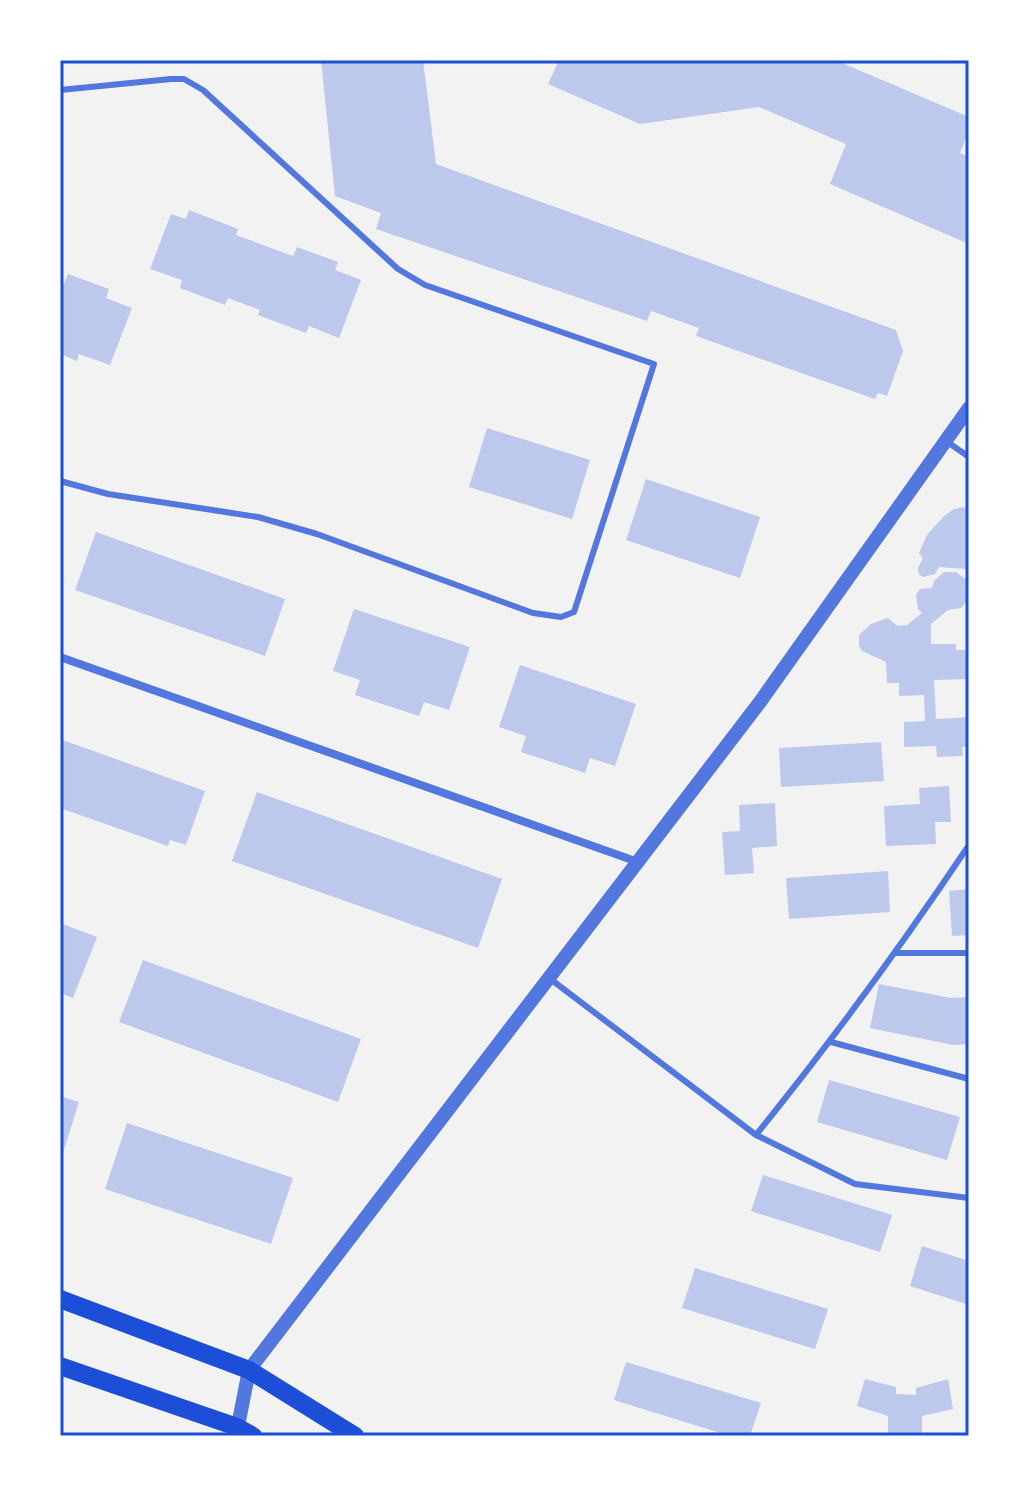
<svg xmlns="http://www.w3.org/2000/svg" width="1029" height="1496" font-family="Inter,sans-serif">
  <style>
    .building { fill: #bdc9ec }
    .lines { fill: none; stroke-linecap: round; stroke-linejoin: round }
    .service { stroke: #5277de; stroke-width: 6 }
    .minor { stroke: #5277de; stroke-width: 8 }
    .tertiary { stroke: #5277de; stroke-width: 14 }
    .primary { stroke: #1d4ed8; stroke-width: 18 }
    .neatline { fill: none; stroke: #1d4ed8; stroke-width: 3 }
  </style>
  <rect width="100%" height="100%" fill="#f2f2f2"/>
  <path class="building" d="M321,60h102l13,104 460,166 7,21 -16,45 -9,-3 -3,6 -179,-63 3,-8 -48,-17 -4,10 -271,-92 5,-16 -46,-17z
    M559,60h276l134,57v13l-9,23 9,4v87l-139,-60 16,-40 -87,-37 -119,17 -92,-40z
    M189,210l49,19 -2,6 57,21 4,-9 41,15 -3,8 26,10 -22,58 -30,-12 -3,7 -48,-18 2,-5 -32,-12 -3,7 -45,-17 2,-8 -32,-11 21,-55 15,5z
    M68,274l41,15 -3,9 26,10 -22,57 -31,-11 -2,7 -17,-7v-72l4,2z
    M487,428l103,32 -18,59 -103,-32z
    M646,479l114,38 -20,61 -114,-38z
    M964,507l5,6v86l-8,9 -13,2 -17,14v20h25v6h13v29l-35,1 2,39 33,-2v30h-7l1,9 -26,1 -1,-11 -32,1v-25l21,-1 -1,-26 -25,1v-13h-12l-1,-21 -24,-11 -3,-5v-11l12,-11 17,-6 9,8 10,-1 15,-12 -4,-4 -2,-14 4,-6 12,-1 2,-7 10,-9h12l12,9 -2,-12 -27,-2 -4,7 -12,3 -4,-3 -1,-6 5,-10 -4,-5 8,-18 17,-19 10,-7z
    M96,532l189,67 -20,57 -190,-66z
    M354,609l116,38 -21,63 -25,-8 -5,14 -64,-21 5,-15 -27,-9z
    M520,665l116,39 -21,62 -25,-8 -5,15 -64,-21 5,-16 -27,-9z
    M60,739l145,52 -19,54 -16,-5 -2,6 -108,-38z
    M881,742l3,39 -103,6 -2,-39z
    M949,786l2,36h-16l1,22 -50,2 -2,-40 36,-2 -1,-16z
    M257,792l245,87 -24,69 -246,-87z
    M775,803l2,43 -25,2 2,25 -29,2 -3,-43 18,-1 -1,-26z
    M888,871l2,41 -101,7 -3,-41z
    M969,889v46l-17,1 -3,-45z
    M60,923l37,14 -24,61 -13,-5z
    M143,960l218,79 -23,63 -219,-80z
    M879,984l72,14 18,-1v47l-16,1 -83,-17z
    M829,1080l131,37 -13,43 -130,-38z
    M60,1096l19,6 -18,57h-1z
    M127,1123l166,55 -22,66 -166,-55z
    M763,1175l129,40 -12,37 -129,-41z
    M922,1246l47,15v44l-59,-19z
    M695,1268l133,41 -13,40 -133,-41z
    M626,1362l135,41 -11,33h-20l-116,-36z
    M865,1379l31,8v7l20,1v-7l32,-9 5,30 -31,7v20h-34v-20l-31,-10z"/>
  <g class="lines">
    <path class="service" d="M60,90l111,-11h13l19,11 195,179 27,16 229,79 -80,248 -13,5 -28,-4 -216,-79 -59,-17 -150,-23 -48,-13
      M946,441l23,16
      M896,953h73
      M549,978l207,157 99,49 114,14
      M831,1042l138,37
      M756,1135c76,-94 146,-190 213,-290"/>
    <path class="minor" d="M60,657l578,205"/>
    <path class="tertiary" d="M236,1436l13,-66 511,-668 209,-294"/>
    <path class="primary" d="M60,1299l189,71 106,66
      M60,1366l177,61 16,9"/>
  </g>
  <rect width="1029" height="1496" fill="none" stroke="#ffffff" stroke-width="124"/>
  <rect x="62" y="62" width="905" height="1372" class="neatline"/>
</svg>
